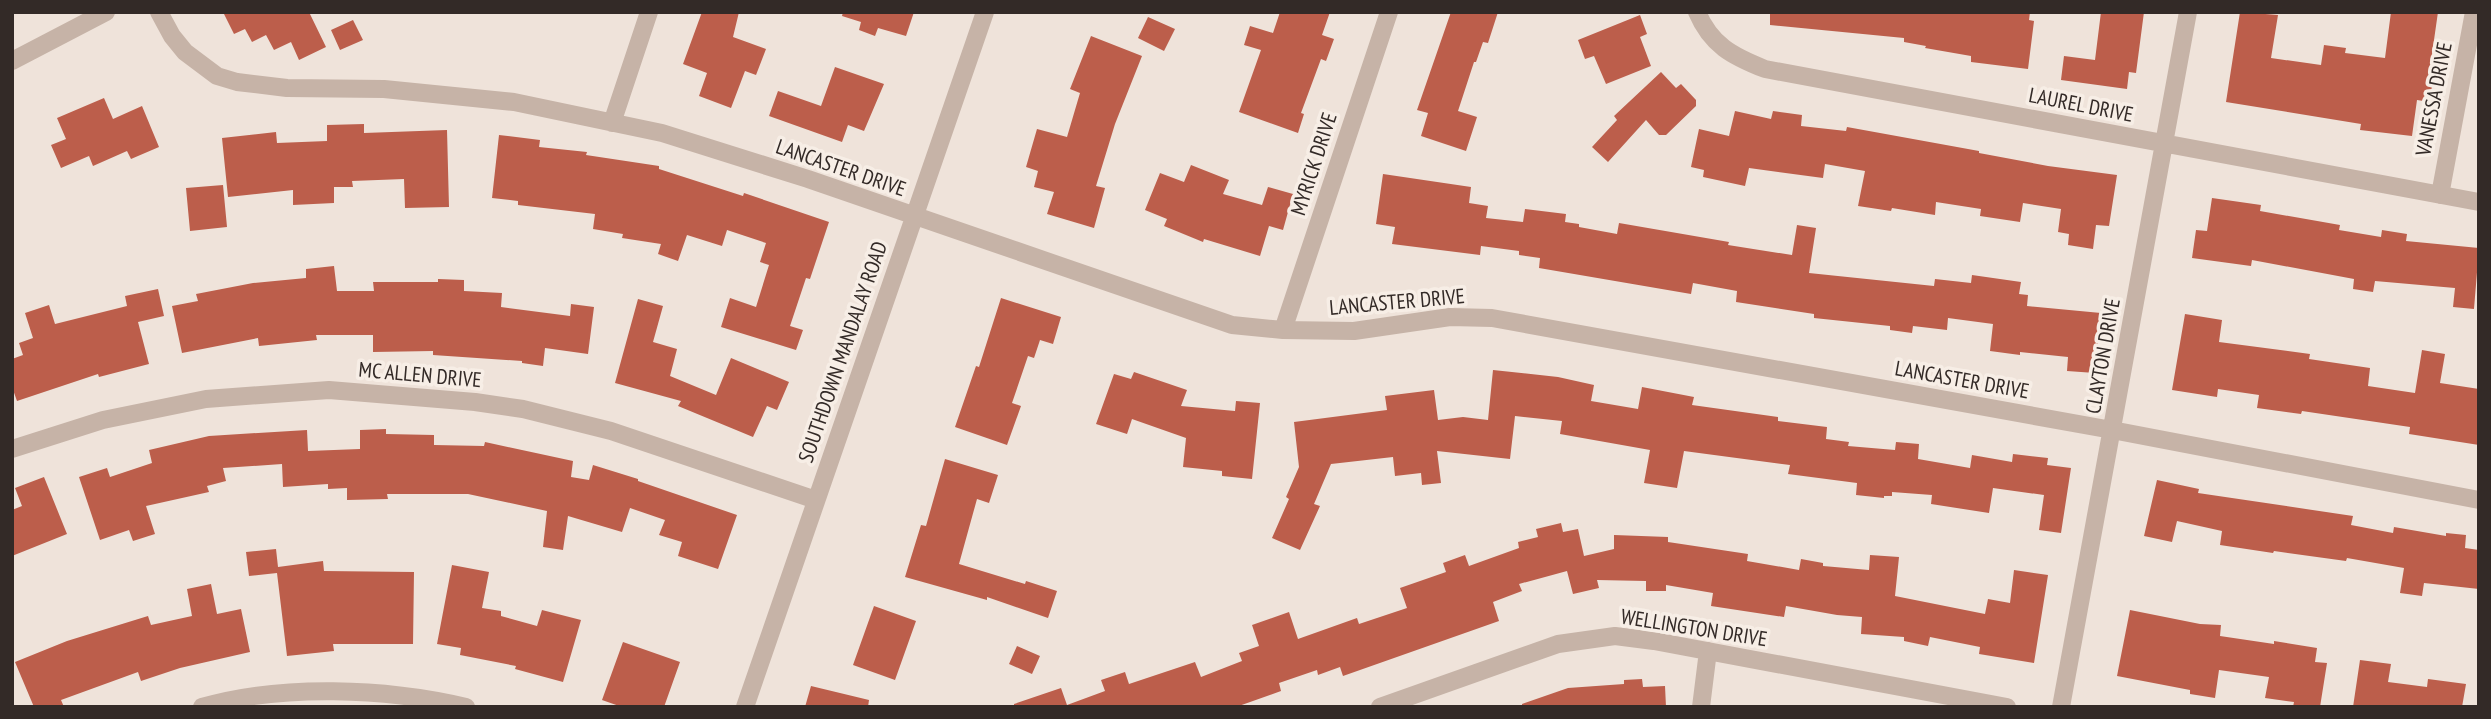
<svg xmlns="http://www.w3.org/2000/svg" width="2491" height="719" font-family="'PT Sans Narrow',sans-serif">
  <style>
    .building { fill: #bc5e4b }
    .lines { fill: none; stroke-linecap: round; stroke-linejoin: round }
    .minor { stroke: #c6b3a7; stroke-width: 18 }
    .labels { text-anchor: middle; stroke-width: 7; stroke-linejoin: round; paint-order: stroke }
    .street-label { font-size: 21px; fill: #332a27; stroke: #f7eee6 }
  </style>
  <rect width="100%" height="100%" fill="#efe3da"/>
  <path class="building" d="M223,12h86l17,35 -27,13 -8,-18 -17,8 -8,-15 -14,7 -7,-13 -11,5z
    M702,12h37l-6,25 33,12 -10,26 -11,-4 -14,37 -32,-12 8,-23 -24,-9z
    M843,12h71l-8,24 -28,-8 -3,8 -16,-6 2,-8 -19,-6z
    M1280,12h50l-8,23 12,4 -8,22 -5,-2 -20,54 3,1 -6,19 -59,-21 22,-62 -17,-5 6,-19 23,7z
    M1451,12h47l-10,31 -5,-1 -7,20h-2l-16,49 19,6 -11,34 -45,-15 7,-23 -11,-3z
    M1770,12h260l-1,8 5,1 -6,48 -57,-7v-6l-46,-8 1,-2 -22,-4v-4l-134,-13z
    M2101,12h43l-8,61 -7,-1 -2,17 -66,-9 3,-24 31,4z
    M2240,12l38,3 -7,43 50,7 3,-20 22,3 -1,5 40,5 6,-46h47l-8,56h4l-4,34 -13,-2 -5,36 -52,-6 1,-6 -135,-22z
    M1640,15l7,19 -7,3 11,29 -45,18 -12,-28 -9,3 -7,-19z
    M1148,17l27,12 -11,22 -26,-13z
    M353,20l10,20 -23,10 -9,-20z
    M1091,36l51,20 -27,68 -19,62 9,2 -11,40 -47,-14 7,-22 -20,-5 4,-16 -12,-4 11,-38 30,8 13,-44 -10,-4z
    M835,67l49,17 -20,47 -16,-6 -6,17 -73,-26 9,-25 43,15z
    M1661,72l15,16 5,-4 15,16v6l-30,29h-7l-13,-15 -38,42 -16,-15 25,-27 -3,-4z
    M104,98l9,21 29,-13 17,41 -28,12 -4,-8 -34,15 -4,-10 -28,12 -10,-23 15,-6 -9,-21z
    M1735,111l36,8 2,-8 29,4 -1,11 45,5 1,-4 132,24v2l69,13 69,9 -8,51 -13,-1 -3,24 -25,-4 1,-11 -11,-2 3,-23 -38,-6 -3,19 -40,-6 1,-7 -45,-7 -1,13 -43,-7 -1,3 -33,-5 7,-35 -40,-7 -2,14 -74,-10 -4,18 -42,-9 1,-7 -13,-3 8,-38 30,7z
    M364,124v9l83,-3 2,77 -44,1 -1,-29 -52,2 1,6h-19v16l-41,2v-15l-65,7 -6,-59 54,-6 1,11 50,-2v-16z
    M499,135l41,5 -1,7 48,5 -1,3 73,11v3l84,27 1,-3 85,29 -19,57 -4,-1 -16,48 13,4 -7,20 -75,-23 9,-29 26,9 13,-42 -9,-3 6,-19 -39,-13 -5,16 -35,-11 -9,26 -20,-7 3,-10 -39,-6 1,-4 -30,-5 2,-15 -77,-9v-4l-26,-3z
    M1191,165l38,15 -6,14 39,11 6,-18 25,7 -10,36 -14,-4 -9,30 -56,-17 -1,3 -39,-16 3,-7 -22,-9 15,-37 24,9z
    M1383,174l88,13 -2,16 19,3 -2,12 37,4 2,-13 41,5 -1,8 14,2v3l38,7 2,-11 110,19 -1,3 64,10 5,-30 19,3 -7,45 125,13 1,-7 36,4 1,-8 49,7 -2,12 9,1 -1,11 74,7 -6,60 -28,-2 1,-14 -48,-5v3l-30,-4 3,-27 -45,-6 -1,12 -34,-4 -1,7 -22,-3v-4l-76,-8v-4l-78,-12 1,-11 -44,-8 -2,11 -152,-26 1,-10 -21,-3v-4l-38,-5 -1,9 -88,-11 3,-17 -19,-3z
    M223,185l4,42 -37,4 -4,-43z
    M2212,198l49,7 -1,6 80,14 -1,5 42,7 1,-7 25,4 -1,7 73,7 -5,61 -21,-2 2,-19 -80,-7 -2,11 -20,-3 1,-10 -102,-19 -1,6 -59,-8 4,-28 11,1z
    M334,266l3,25h37l-1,-9h65v-3l26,1v11l38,2 -1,14 69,9 1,-12 23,3 -6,47 -43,-6 -2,18 -21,-3v-2l-89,-6v-4l-60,1v-17h-57l1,5 -58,6 -1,-8 -76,15 -10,-47 26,-5 -2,-7 57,-11 53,-5v-9z
    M158,289l6,27 -26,6 11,42 -50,13 -1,-3 -81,27 -5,-14v-28l11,-4 -4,-12 14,-5 -8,-25 24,-8 6,19 72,-18 -2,-10z
    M1001,298l60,19 -8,27 -13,-4 -6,18 -6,-2 -16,47 9,3 -14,39 -52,-18 21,-61 3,1z
    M638,299l25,7 -10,36 24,7 -7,27 46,19 15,-37 58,24 -12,28 -10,-4 -14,31 -75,-31 3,-5 -66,-18z
    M2185,314l37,6 -3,22 91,12 -1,5 61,9 -2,18 47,7 7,-43 23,4 -5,29 39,6v56l-70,-11 1,-7 -108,-16 -1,3 -44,-6 2,-13 -41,-6 -1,8 -45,-7z
    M1493,370l65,7 36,8 -3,16 47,8 4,-22 52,10 -2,8 86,12v4l49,6 -1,12 23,3 -1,4 47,4 1,-8 23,2 -1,15 52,9 2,-13 40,7 1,-8 35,4 -1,7 24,3 -10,65 -22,-3 5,-35 -51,-7 -4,25 -58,-9 1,-9 -40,-3v4h-8v2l-28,-3 1,-12 -69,-9 2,-9 -106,-14 -7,37 -33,-5 6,-33 -90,-16 2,-13 -47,-5 -5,43 -73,-8 4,32 -19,2 -1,-12 -26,3 -2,-19 -62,7 -17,40 6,2 -20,44 -28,-12 17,-39 -3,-2 13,-30 -5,-45 93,-12 -2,-14 49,-6 4,30 25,-3 25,3z
    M1134,372l53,18 -6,16 54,5 1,-10 24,2 -8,76 -30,-3v-5l-39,-4 3,-29 -54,-19 -5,15 -31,-10 18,-50 17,5z
    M386,429v5l48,1v10l50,1 1,-4 88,19 -2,16 18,3 4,-15 45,14v2l99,34 -19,54 -40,-13 4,-14 -23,-7 6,-15 -35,-12 -8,24 -54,-16 -5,34 -20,-3 4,-36 -79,-17h-81l1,5 -41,1v-12l-19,1v-5l-45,3 -1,-23 -59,4 3,13 -19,5 2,6 -63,14 9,28 -22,7 -4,-11 -29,10 -21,-63 28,-9 3,9 42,-14 -3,-13 60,-14 98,-6 1,21 52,-2v-19z
    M945,459l53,16 -9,28 -12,-4 -18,65 66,20 1,-3 31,10 -9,27 -61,-21v3l-82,-23 16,-52 5,1z
    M44,477l23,57 -55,22v-46l10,-4 -7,-18z
    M2157,480l42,9 -1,4 155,23 -2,9 42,8 1,-6 52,9v-3l20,2 -1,13 14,2v39l-55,-6 -2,13 -22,-3 4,-25 -57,-10 -1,3 -72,-10 -1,2 -53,-8 2,-14 -45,-10 -5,21 -28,-6z
    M1561,523l2,9 15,-3 6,27 30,-7v-14l54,2v5l80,12 -1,7 52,9 2,-11 22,4v3l46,4 1,-15 29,2 -4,39 90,18 3,-15 22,4 4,-33 34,5 -14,88 -55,-9 1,-7 -50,-10 -2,9 -24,-5v-4l-43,-3 1,-17 -25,-2 -51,-9 -2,11 -73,-11 2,-13 -47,-8v6h-20v-10l-49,-1 2,8 -26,6 -6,-23 -48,13 3,7 -29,11 6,19 -156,55 -3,-9 -22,8 -1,-5 -38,13 2,8 -45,16h-222v-3l47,-16 6,17 38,-14 -4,-11 24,-8 4,12 66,-22 6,15 41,-16 -3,-8 20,-7 -7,-21 37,-13 9,27 59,-21 2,6 48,-16 -7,-20 46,-16 -3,-9 22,-8 4,11 50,-18 -1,-6 20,-5 -2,-8z
    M276,549l2,18 45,-6 1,10 90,1 -1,72h-80l1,7 -47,5 -10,-83 -28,3 -3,-24z
    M452,565l37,7 -7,36 19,3v5l36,10 5,-16 39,10 -18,62 -48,-13 1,-3 -56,-11 1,-7 -24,-4z
    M211,584l6,30 24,-5 9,43 -70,16 -39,13 -3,-9 -77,28 3,7h-30l-19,-45 52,-21 81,-25 3,9 41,-9 -5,-27z
    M874,606l42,15 -21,59 -42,-15z
    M2130,610l70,14 21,1 -1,11 54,8v-3l43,7 -2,14 12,1 -7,44h-27l1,-5 -29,-4 4,-21 -50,-7 -4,28 -25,-4v-4l-73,-14z
    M623,642l57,20 -16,45h-42l-20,-7z
    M1017,646l23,10 -8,18 -23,-10z
    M2360,660l31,4 -3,18 39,5 1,-8 38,5 -4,23h-109z
    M1642,679l1,8 22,-1 1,21h-144v-3l46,-16 56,-4v-4z
    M811,686l58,14 -1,7h-63z"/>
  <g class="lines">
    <path class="minor" d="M159,12l13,24 13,16 32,24 20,6 50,6 97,1 130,13 148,31 146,46 424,146 51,5 71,1 96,-14 42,1 620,112 367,70
      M1697,12c14,33 35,44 68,57l714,133
      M12,61l94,-49
      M612,123l37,-111
      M2440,195l34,-183
      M1283,330l106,-318
      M12,449l91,-29 103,-21 123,-9 146,12 48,7 88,22 205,69
      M202,707c79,-23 184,-19 264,0
      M745,707l240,-695
      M1380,707l178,-63 57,-8 39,5 353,66
      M1701,707l7,-56
      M2061,707l127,-695"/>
  </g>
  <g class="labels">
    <g class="street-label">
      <text transform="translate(2434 99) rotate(-79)" y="7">VANESSA DRIVE</text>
      <text transform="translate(2081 105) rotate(11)" y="7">LAUREL DRIVE</text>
      <text transform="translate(1314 164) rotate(-72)" y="7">MYRICK DRIVE</text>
      <text transform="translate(841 168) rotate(19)" y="7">LANCASTER DRIVE</text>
      <text transform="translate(1397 302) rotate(-5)" y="7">LANCASTER DRIVE</text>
      <text transform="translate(843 352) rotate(-71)" y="7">SOUTHDOWN MANDALAY ROAD</text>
      <text transform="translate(2103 356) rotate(-80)" y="7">CLAYTON DRIVE</text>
      <text transform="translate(420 375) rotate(5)" y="7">MC ALLEN DRIVE</text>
      <text transform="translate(1962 380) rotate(10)" y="7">LANCASTER DRIVE</text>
      <text transform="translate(1694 628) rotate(9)" y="7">WELLINGTON DRIVE</text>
    </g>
  </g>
  <rect width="2491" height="719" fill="none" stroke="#332a27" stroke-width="28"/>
</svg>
